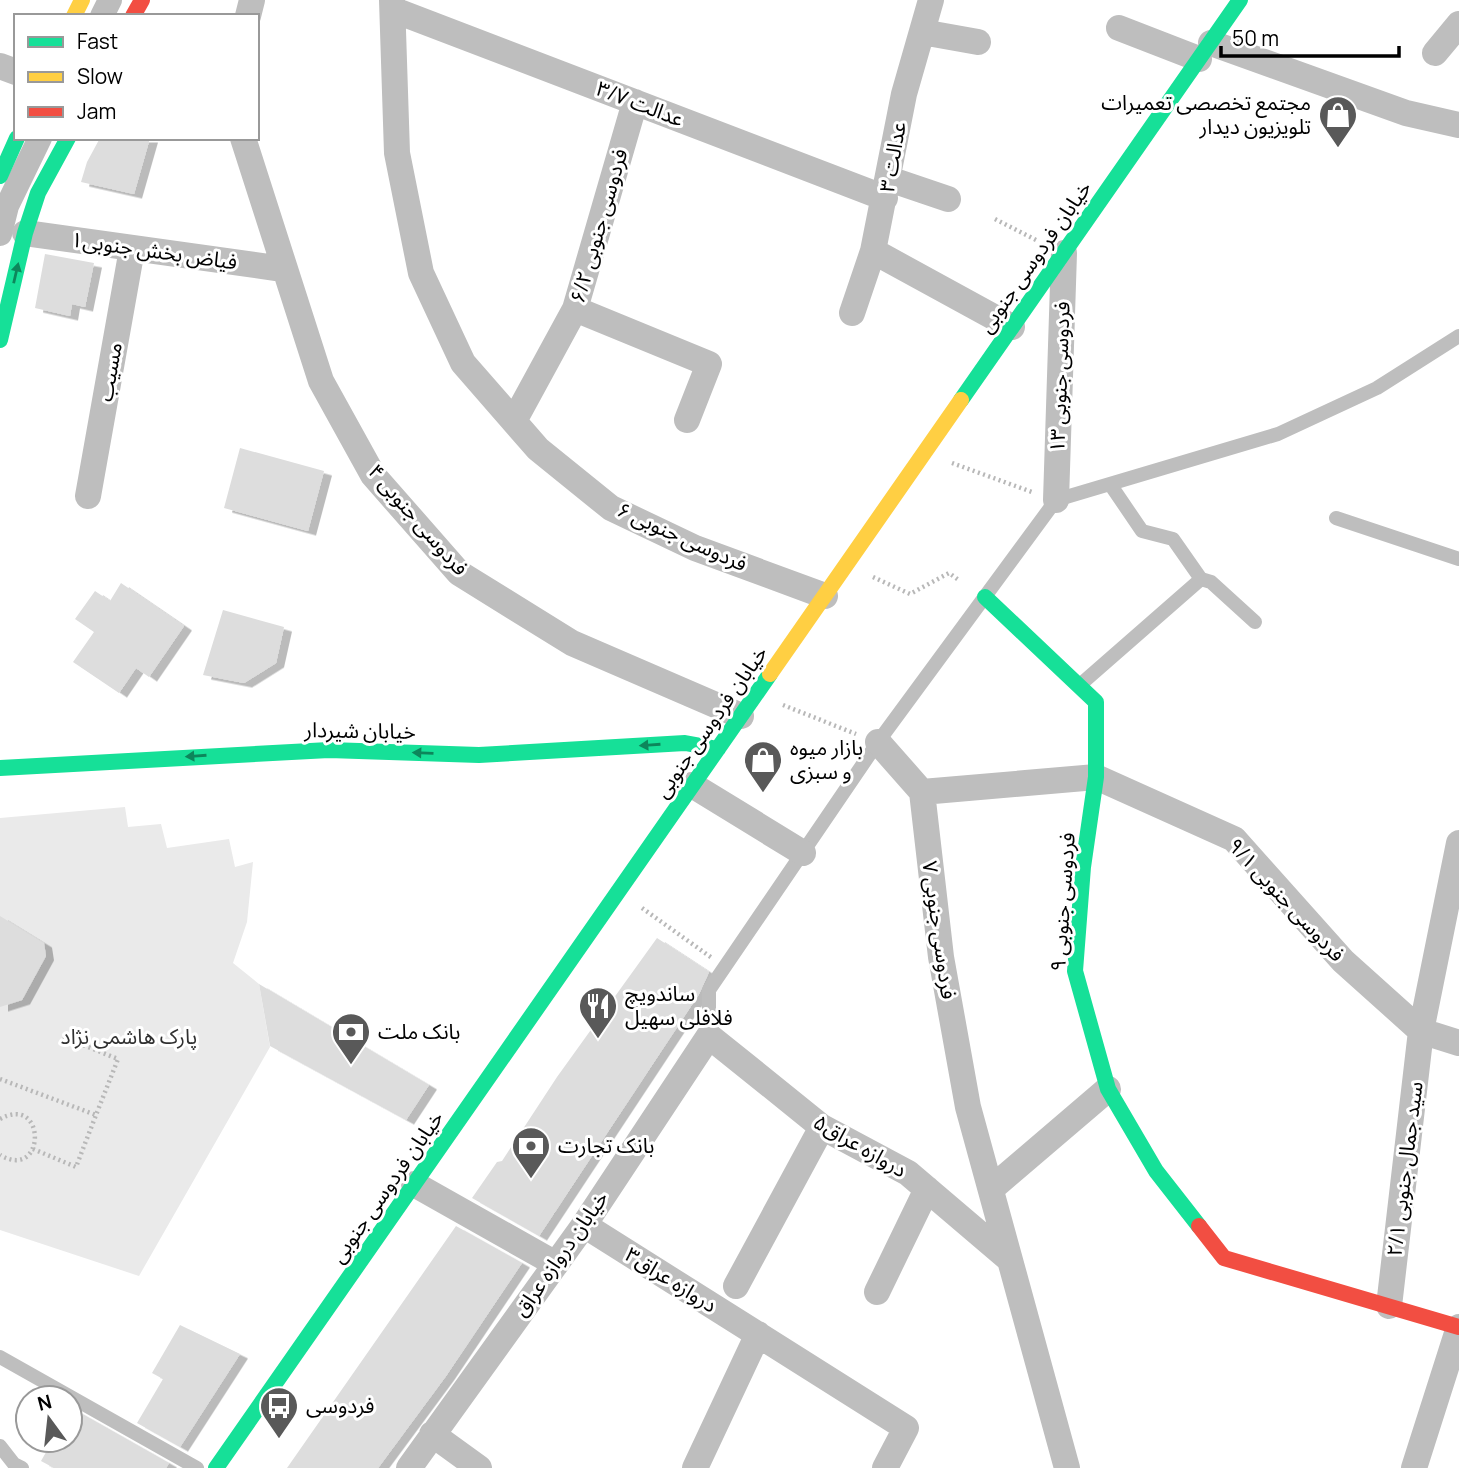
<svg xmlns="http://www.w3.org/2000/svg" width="1459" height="1468" font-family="Manrope,'Noto Sans Arabic',sans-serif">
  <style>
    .green { fill: #eaeaea }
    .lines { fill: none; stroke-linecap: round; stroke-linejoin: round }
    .canal { stroke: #bcbcbc; stroke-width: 24 }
    .building { fill: #ddd; filter: url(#shadow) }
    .path { stroke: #b8b8b8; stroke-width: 4.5; stroke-dasharray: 2 3.5; stroke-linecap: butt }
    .lane { stroke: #bebebe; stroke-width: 14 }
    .street { stroke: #bebebe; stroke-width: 26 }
    .fast { stroke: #16e098; stroke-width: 16 }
    .slow { stroke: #ffcf43; stroke-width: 16 }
    .jam { stroke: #f24e42; stroke-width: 16 }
    .oneway { fill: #0d865b }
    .labels { text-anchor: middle; stroke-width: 6; stroke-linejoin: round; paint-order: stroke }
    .poi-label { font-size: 21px; fill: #000; stroke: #fff; text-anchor: start }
    .street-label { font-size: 21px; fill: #000; stroke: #fff }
    .park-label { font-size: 21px; fill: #303030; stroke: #fff }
  </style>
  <defs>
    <filter id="shadow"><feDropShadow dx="8" dy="4.5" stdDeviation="0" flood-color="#0004"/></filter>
  </defs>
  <rect width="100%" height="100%" fill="#fff"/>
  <path class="green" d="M125,807l3,20 33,-3 6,24 62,-9 6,28 18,-5 -6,60 -14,41 26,21 11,63 -131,229 -139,-46v-412z"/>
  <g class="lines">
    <path class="canal" d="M102,16l8,-16
      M0,234l7,-28 33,-68"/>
  </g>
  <path class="building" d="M100,138h50l-16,56 -53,-12 6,-20z
    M45,254l49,9 -9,44 -13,-3 -2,12 -35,-8z
    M240,448l84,23 -16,60 -84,-23z
    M121,583l63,43 -35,51 -13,-9 -17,25 -46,-31 21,-30 -19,-13 20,-28 15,10z
    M223,610l61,17 -8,36 -32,20 -41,-8z
    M0,916l44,27 2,13 -24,44 -22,7z
    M657,938l52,34 -10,22 -160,242 -67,-38 25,-36 5,-1 55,-84z
    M259,984l170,101 -23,35 -136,-74z
    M456,1226l66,37 -76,113 -68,92h-91z
    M180,1325l60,29 -60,93 -43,-24 26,-44 -11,-6z
    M70,1407l99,56 -3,5h-112l-13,-7 12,-21h17z"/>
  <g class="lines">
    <path class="path" d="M995,219l43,22
      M952,463l80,29
      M873,577l37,17 39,-21 11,8
      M783,705l73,29
      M642,908l70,50
      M0,1079l96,36 22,-56 -55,-22
      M0,1119c47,-26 46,63 0,36
      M33,1149l43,18 20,-52"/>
    <path class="lane" d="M1110,484l32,47 31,8 28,40 10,3 44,40
      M1336,518l123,41
      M1081,684l120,-105
      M709,1036v-46l169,-248 178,-242 222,-66 99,-46 82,-52
      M0,1357l197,111
      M0,1446l14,18 8,4"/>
    <path class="street" d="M392,0l5,153 24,120 42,90 75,86 73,59 84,40 130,48
      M394,10l491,188
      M248,16l4,-16
      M1119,28l80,31
      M922,32l56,10
      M1211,43l195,70 53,12
      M1435,53l24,-29
      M0,66l16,6
      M243,138l78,243 52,94 86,98 113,70 169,73
      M889,179l59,20
      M25,233l258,36
      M873,251l139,76
      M575,309l134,55 -22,56
      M852,313l21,-62 31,-157 27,-94
      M514,421l61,-112 60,-207
      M88,496l44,-247
      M1056,500l8,-247
      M878,742l44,50 19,165 27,150 99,361
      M692,785l111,68
      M922,792l174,-15 138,62 109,122 78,70 38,12
      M414,1184l142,80
      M991,1189l117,-100
      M584,1225l322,203 -21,40
      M736,1286l86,-159
      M877,1292l50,-103
      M1389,1306l32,-275 38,-188
      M432,1434l47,34
      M409,1468l175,-243 125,-189 113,91 86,46 101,86
      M695,1468l63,-134
      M1414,1468l45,-141"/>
    <path class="fast" d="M0,176l17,-38
      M0,340l25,-107 13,-40 30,-55
      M961,400l279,-400
      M985,597l111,105v75l-13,90 -8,104 33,118 48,82 43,55
      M0,768l329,-18 150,5 206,-12 33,6
      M216,1468l554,-794"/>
    <path class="slow" d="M74,16l8,-16
      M770,674l191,-274"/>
    <path class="jam" d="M133,16l9,-16
      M1199,1226l25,32 235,69"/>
  </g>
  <defs><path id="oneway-solid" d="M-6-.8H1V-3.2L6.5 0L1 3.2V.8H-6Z" transform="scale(1.75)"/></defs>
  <g class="oneway">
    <use href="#oneway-solid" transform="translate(16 273) rotate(-77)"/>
    <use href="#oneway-solid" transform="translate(650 745) rotate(176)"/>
    <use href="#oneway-solid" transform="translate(423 753) rotate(-178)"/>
    <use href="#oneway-solid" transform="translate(196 756) rotate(176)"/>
  </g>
  <defs>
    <symbol id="shop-pin" viewBox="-11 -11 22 30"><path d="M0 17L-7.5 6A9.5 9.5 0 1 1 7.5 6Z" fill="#595959" stroke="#fff"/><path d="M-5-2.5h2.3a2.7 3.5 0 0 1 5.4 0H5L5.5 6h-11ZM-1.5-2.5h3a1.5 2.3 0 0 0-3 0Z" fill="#fff"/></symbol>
    <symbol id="restaurant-pin" viewBox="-11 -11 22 30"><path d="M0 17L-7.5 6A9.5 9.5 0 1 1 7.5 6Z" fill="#595959" stroke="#fff"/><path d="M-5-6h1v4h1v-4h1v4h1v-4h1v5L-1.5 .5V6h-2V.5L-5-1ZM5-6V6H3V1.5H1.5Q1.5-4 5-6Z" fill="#fff"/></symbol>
    <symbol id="bank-pin" viewBox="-11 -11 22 30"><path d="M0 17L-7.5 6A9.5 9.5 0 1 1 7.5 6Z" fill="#595959" stroke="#fff"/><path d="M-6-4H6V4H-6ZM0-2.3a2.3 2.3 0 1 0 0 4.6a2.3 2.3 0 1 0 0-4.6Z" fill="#fff"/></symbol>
    <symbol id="bus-pin" viewBox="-11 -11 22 30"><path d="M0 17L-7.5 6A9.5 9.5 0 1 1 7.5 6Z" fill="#595959" stroke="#fff"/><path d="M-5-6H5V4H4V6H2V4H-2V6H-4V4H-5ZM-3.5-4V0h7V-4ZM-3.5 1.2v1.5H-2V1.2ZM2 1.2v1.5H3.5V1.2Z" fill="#fff"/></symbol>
  </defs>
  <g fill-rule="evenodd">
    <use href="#shop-pin" x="1316" y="93" width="44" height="60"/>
    <use href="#shop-pin" x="741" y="738" width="44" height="60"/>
    <use href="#restaurant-pin" x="576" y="984" width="44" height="60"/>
    <use href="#bank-pin" x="329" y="1010" width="44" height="60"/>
    <use href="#bank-pin" x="509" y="1124" width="44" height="60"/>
    <use href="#bus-pin" x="257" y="1384" width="44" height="60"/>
  </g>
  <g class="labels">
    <g class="poi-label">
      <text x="1311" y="110" text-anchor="end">مجتمع تخصصی تعمیرات<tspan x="1311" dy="24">تلویزیون دیدار</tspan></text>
      <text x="790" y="755">بازار میوه<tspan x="790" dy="24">و سبزی</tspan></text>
      <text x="625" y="1001">ساندویچ<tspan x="625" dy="24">فلافلی سهیل</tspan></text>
      <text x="378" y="1039">بانک ملت</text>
      <text x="558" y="1153">بانک تجارت</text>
      <text x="306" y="1413">فردوسی</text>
    </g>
    <g class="street-label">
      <text transform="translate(640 104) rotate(21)" y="7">عدالت ۳/۷</text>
      <text transform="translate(893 157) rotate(-80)" y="7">عدالت ۳</text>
      <text transform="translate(599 226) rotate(-74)" y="7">فردوسی جنوبی ۶/۲</text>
      <text transform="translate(154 251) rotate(8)" y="7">فیاض بخش جنوبی۱</text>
      <text transform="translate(1035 257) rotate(-55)" y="7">خیابان فردوسی جنوبی</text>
      <text transform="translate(110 372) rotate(-80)" y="7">مسیب</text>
      <text transform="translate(1060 377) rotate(-88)" y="7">فردوسی جنوبی ۱۳</text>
      <text transform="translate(418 520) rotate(49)" y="7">فردوسی جنوبی ۴</text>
      <text transform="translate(682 537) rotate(24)" y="7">فردوسی جنوبی ۶</text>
      <text transform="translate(711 722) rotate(-55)" y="7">خیابان فردوسی جنوبی</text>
      <text transform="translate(360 731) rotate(1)" y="7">خیابان شیردار</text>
      <text transform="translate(1286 900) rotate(47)" y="7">فردوسی جنوبی ۹/۱</text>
      <text transform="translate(1063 902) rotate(-86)" y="7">فردوسی جنوبی ۹</text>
      <text transform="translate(939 930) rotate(82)" y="7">فردوسی جنوبی ۷</text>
      <text transform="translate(860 1146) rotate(30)" y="7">دروازه عراق۵</text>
      <text transform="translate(1405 1169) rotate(-83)" y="7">سید جمال جنوبی ۲/۱</text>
      <text transform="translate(387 1187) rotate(-55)" y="7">خیابان فردوسی جنوبی</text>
      <text transform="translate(561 1254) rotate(-55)" y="7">خیابان دروازه عراق</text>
      <text transform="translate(671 1280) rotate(32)" y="7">دروازه عراق۳</text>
    </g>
    <g class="park-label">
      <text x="129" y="1044">پارک هاشمی نژاد</text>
    </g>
  </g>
  <rect x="14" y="14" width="245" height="126" fill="#ffffff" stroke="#999999" stroke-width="2"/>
  <rect x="28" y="37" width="35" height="10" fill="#16e098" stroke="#999999" stroke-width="2"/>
  <text x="77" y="49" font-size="21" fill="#000000">Fast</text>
  <rect x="28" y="72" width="35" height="10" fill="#ffcf43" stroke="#999999" stroke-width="2"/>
  <text x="77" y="84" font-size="21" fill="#000000">Slow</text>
  <rect x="28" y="107" width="35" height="10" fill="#f24e42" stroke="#999999" stroke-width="2"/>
  <text x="77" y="119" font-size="21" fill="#000000">Jam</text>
  <g transform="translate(49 1419) rotate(345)"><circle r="33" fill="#ffffff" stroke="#999999" stroke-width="2"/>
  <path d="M0-5L12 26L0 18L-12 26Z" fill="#595959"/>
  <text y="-10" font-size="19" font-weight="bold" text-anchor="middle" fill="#000000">N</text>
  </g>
  <path d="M1221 46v10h178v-10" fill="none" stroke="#000000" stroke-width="3.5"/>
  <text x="1232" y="46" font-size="21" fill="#000000" stroke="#ffffff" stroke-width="5" paint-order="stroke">50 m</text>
</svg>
